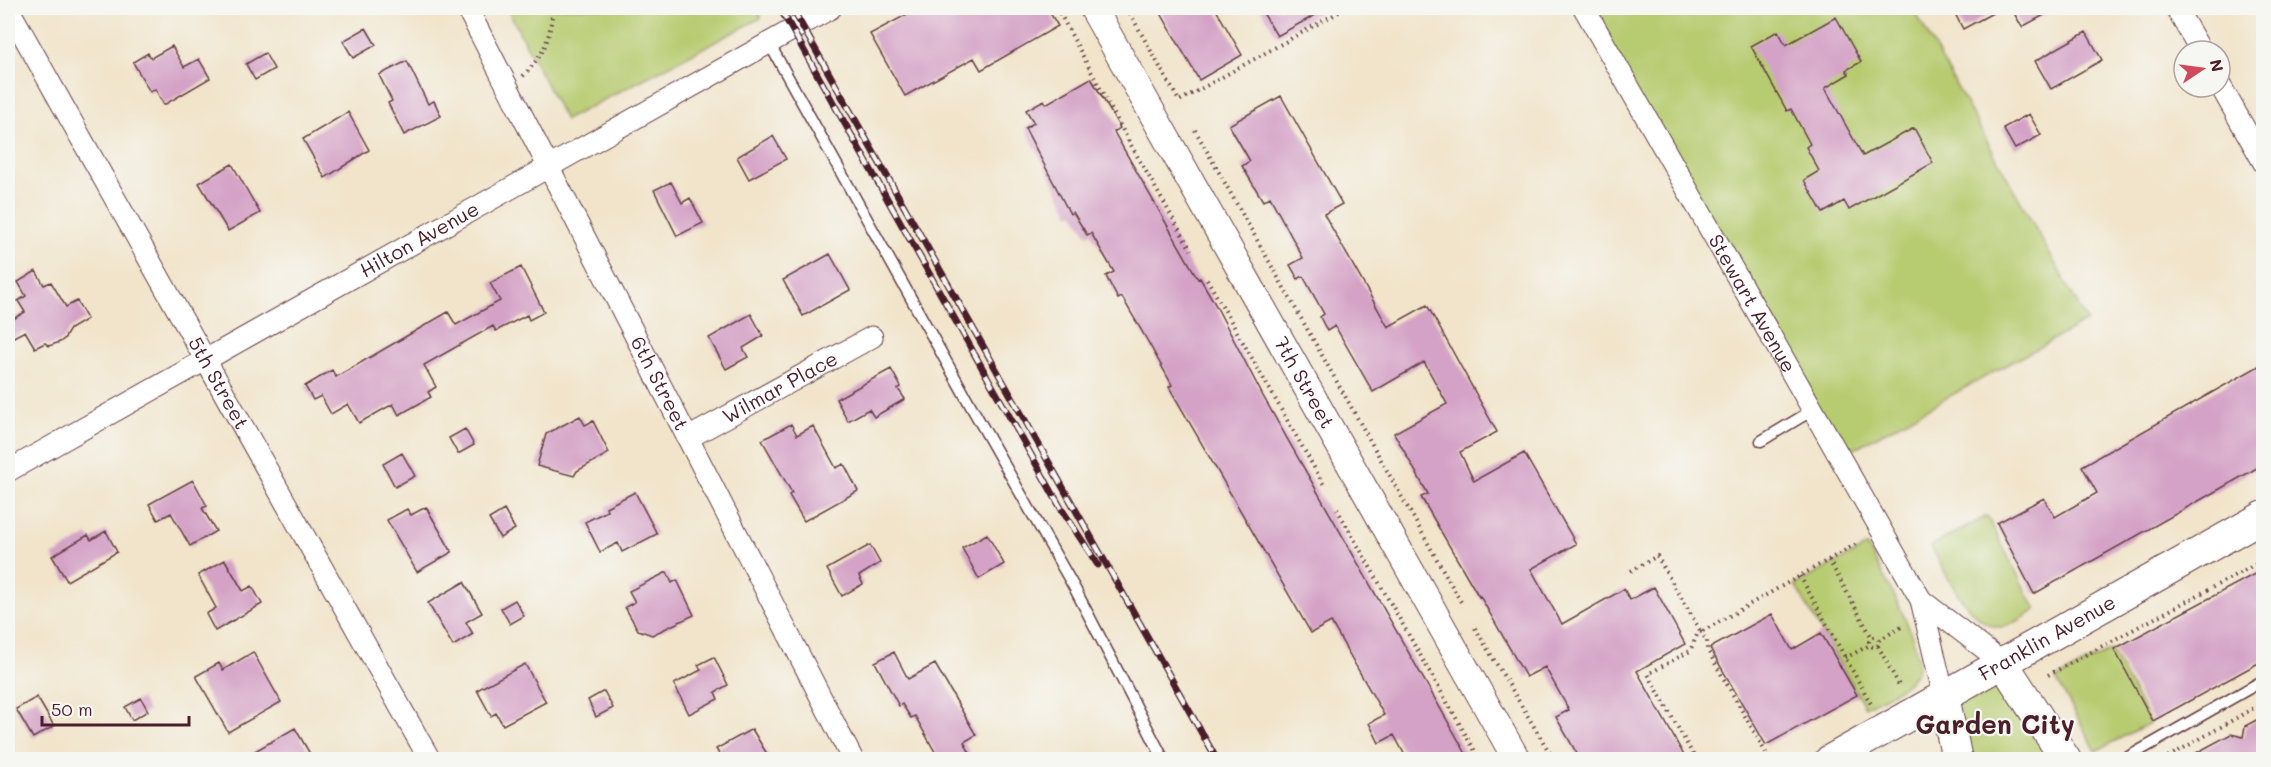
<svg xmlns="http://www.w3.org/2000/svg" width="2271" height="767" font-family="Mali,sans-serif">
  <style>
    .green { fill: #b7cb6f; stroke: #80754d; stroke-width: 1.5 }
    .building { fill: #d4a2c6 }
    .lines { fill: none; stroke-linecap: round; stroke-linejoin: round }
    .service-casing { stroke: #633d43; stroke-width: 13 }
    .minor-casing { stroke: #633d43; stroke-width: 23 }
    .tertiary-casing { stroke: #633d43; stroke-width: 29 }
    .secondary-casing { stroke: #633d43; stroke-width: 32 }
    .path { stroke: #633d43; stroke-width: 4; stroke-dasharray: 1.5 4.5; stroke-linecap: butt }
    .service { stroke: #fff; stroke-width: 10 }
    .minor { stroke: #fff; stroke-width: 21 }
    .tertiary { stroke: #fff; stroke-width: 27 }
    .secondary { stroke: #fff; stroke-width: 30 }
    .rail-casing { stroke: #4a1f2b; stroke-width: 7 }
    .rail { stroke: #f6f6f2; stroke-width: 4.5; stroke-dasharray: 14; stroke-linecap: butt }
    .labels { text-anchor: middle; stroke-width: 4.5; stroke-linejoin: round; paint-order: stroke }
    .street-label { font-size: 20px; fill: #4a1f2b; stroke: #f6f6f2 }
    .district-label { font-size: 26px; font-weight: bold; fill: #4a1f2b; stroke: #f6f6f2 }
  </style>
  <rect width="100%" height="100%" fill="#f6f6f2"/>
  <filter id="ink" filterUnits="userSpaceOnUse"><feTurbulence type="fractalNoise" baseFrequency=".0167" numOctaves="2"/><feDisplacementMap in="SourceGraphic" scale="12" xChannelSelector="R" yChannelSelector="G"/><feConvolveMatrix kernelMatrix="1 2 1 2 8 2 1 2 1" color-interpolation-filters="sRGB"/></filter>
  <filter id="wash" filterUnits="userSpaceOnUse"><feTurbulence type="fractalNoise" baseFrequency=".008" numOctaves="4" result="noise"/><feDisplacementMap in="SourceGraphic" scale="24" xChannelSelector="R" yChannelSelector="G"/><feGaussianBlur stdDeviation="1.35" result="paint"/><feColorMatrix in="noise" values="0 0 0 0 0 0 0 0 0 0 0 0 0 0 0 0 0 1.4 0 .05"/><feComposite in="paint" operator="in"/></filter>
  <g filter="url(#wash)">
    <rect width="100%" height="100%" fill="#f1e4ca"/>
    <path class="green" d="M507,8h249l5,10 -196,102z
      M1583,8h330l174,313 -250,137z
      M1987,516l49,94c-9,5 -19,13 -29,16 -33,10 -64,-57 -76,-80z
      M1867,546c13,24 58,99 50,124 -5,16 -38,29 -52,37l-70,-122z
      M2111,650l39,73 -54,28 -40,-72z
      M1987,683l18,1 61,75h-112l-2,-55z"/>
    <g id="blocks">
      <path class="building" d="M919,8h128l11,18 -77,44 -7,-12 -69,38 -35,-62z
        M1158,8h57l27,47 -43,25z
        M1260,8h68l-51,28z
        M1952,8h50l-39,21z
        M2011,8h46l-35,19z
        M1836,17l25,45 -15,8 3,4 -24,14 38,68 51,-28 19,35 -84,47 -5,-9 -21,12 -19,-33 15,-9 -13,-24 4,-3 -19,-35 -4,2 -36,-65 27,-15 8,14z
        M366,28l10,17 -23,13 -10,-17z
        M2086,32l16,28 -51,29 -16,-28z
        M172,46l12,21 15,-8 11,19 -46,27 -9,-16 -5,3 -17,-30 15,-9 3,5z
        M265,53l9,16 -19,11 -9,-16z
        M407,61l21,43 6,-3 7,15 -37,19 -16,-32 4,-2 -13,-26z
        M1091,78l29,50 -6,4 84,147 2,-1 14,24 49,94 206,363h-62l-13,-24 -15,8 -10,-20 15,-8 -53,-93 -20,11 -142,-246 3,-2 -25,-45 -25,-43 -4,2 -12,-23 8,-4 -23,-39 -4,2 -14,-23 -3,2 -45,-86 9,-5 -8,-13 18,-10 2,4z
        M1281,96l61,108 -18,10 64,113 39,-22 70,127 -37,20 14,29 50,-28 52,91 -45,25 31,55 62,-35 6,11 24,-13 31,57 -48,27 49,88h-106l-24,-42 13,-7 -24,-43 -19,10 -46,-81 -1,1 -58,-100 7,-3 -34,-61 53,-29 -23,-42 -51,30 -38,-66 -8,5 -7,-14 4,-3 -21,-38 -5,3 -8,-14 13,-7 -33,-61 -7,4 -21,-35 8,-5 -21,-36z
        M348,112l21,38 -44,28 -22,-39z
        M2029,114l12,21 -26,14 -12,-21z
        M773,136l13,23 -37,20 -12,-22z
        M232,164l28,49 -32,18 -29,-48z
        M671,182l11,21 8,-5 13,25 -26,13 -23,-46z
        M830,254l20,36 -47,26 -20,-36z
        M521,267l23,45 -15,8 -2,-5 -31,16 -3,-5 -69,39 12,22 -8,5 3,5 -32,18 -6,-11 -34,19 -11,-19 -17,10 -10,-18 -8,4 -8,-14 27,-16 4,7 112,-65 8,13 44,-24 -10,-18z
        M36,271l8,14 7,-3 15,25 11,-6 10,18 -17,10 -6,10 -4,3 -11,4 -4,-3 -10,5 -10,-17 -17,9v-18l17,-10 -7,-11 8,-5 -8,-14z
        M751,314l12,22 -20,12 5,9 -22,12 -17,-31z
        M2264,363v101l-230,130 -37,-71 47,-25 11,19 42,-24 -15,-27z
        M891,369l10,18 -3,2 7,10 -31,18 -5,-8 -21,12 -12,-22z
        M580,416l5,9 8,-4 16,32 -32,18 -3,5 -37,-10 9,-32z
        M791,424l6,11 16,-9 23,42 8,-4 14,27 -54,30 -15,-26 3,-2 -30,-53z
        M465,429l9,16 -16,9 -9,-16z
        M402,453l13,23 -20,11 -12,-23z
        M193,480l14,26 -5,2 14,23 -26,15 -19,-33 -13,7 -9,-16z
        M635,492l22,42 -35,18 -4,-9 -18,9 -15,-30 22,-11 -1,-4z
        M426,507l26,45 -35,20 -30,-52 20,-11 4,6z
        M504,510l11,19 -15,9 -11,-19z
        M106,531l11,21 -50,29 -15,-25 36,-21 3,5z
        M987,534l17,30 -25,15 -17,-31z
        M870,545l10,18 -21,13 4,8 -21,12 -15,-27z
        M225,560l18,31 9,-5 10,18 -47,27 -9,-17 10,-6 -18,-33z
        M2264,569v91l-111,61 -39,-72z
        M667,572l5,11 5,-3 17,35 -42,20 -14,-5 -13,-23 10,-5 -6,-11z
        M464,582l18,31 -16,9 7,12 -20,12 -25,-43z
        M515,600l9,16 -14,8 -9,-16z
        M1772,614l20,36 29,-17 36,62 -91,50 -56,-97z
        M253,652l28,50 -53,30 -32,-56 23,-13 4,7z
        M894,652l14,27 27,-15 41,71 -12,7 9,17h-34l-24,-43 -4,2 -9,-14 -3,2 -24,-44z
        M714,657l14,28 -13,7 3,7 -29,15 -15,-30 27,-14 -3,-5z
        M525,664l21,38 -43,23 -7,-12 -5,3 -14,-26z
        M604,691l9,17 -17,9 -8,-17z
        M37,697l17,29 -21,12 -17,-29z
        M141,698l7,13 -16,9 -7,-13z
        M2264,716v43h-79l46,-25 12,3 2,-11z
        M295,728l18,31h-72z
        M752,729l18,30h-48l-6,-10z"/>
    </g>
  </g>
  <g filter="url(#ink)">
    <use href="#blocks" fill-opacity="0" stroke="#633d43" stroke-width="1.5"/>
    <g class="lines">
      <defs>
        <path id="service" d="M769,43l203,365 103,181 89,171
          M1761,441l52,-31
          M2123,760l141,-80"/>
        <g id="minor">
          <path id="s1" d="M8,8l422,752"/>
          <path id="s2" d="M467,8l386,752"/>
          <path id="s3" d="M1584,8l337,592 23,96"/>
          <path d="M2176,8l25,43"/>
          <path d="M2220,85l44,78"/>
          <path id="s4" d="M688,438l184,-101"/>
          <path id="s5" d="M8,471l823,-463"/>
          <path d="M1921,600l82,63"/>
        </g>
        <g id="tertiary">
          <path id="s6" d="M1093,8l424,752"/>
        </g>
        <g id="secondary">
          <path d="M2003,663l63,97"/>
          <path d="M1944,696l13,64"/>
          <path id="s7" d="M1830,760l434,-244"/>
        </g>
      </defs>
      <use href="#service" class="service-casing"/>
      <use href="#minor" class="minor-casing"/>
      <use href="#tertiary" class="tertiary-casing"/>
      <use href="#secondary" class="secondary-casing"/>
      <path class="path" d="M753,8l4,6
        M1057,8l71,132 63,110
        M1127,8l52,93 167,-93
        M523,76c23,-24 26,-35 30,-68
        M1195,130l266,472
        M1207,279l117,206
        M1337,509l143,251
        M1829,560l43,78
        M1631,571l26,-15 44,76 157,-89
        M1800,576l71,128
        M1475,628l79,132
        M1869 642a5 5 0 1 1 10 0a5 5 0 1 1-10 0Z
        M1879,640l26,-15
        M1878,646l22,41
        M1845,658l25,-13
        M2048,675l216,-115
        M2093,754l2,4
        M1696,760l-48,-86 42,-23 7,-16 4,-3 6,9v8l63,111
        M2163,760l101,-58"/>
      <use href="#service" class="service"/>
      <use href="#minor" class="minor"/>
      <use href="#tertiary" class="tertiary"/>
      <use href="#secondary" class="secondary"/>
      <defs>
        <path id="rail" d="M780,8l282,502 36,55
          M792,8l425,752"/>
      </defs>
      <use href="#rail" class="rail-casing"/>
      <use href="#rail" class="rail"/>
    </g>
  </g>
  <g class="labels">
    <g class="street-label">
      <text dy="7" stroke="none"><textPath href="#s5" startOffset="472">Hilton Avenue</textPath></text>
      <text dy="7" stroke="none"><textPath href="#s3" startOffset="340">Stewart Avenue</textPath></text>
      <text dy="7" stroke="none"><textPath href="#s6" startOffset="430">7th Street</textPath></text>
      <text dy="7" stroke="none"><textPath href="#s1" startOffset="430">5th Street</textPath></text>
      <text dy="7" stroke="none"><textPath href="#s2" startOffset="422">6th Street</textPath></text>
      <text dy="7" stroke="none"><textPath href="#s4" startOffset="105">Wilmar Place</textPath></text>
      <text dy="7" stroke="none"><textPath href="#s7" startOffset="249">Franklin Avenue</textPath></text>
    </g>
    <g class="district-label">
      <text x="1995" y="734">Garden City</text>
    </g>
  </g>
  <rect width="2271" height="767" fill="none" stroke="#f6f6f2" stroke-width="30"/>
  <g transform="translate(2202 69) rotate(77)"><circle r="28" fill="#f6f6f2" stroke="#b1a0a2" stroke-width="1.5"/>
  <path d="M0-4.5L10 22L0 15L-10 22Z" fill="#d1495b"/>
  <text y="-9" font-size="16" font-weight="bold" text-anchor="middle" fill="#4a1f2b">N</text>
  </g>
  <path d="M42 716v9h147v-9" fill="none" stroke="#4a1f2b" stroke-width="3"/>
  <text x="51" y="716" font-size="18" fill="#4a1f2b" stroke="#f6f6f2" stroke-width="4.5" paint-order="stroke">50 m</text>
</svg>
